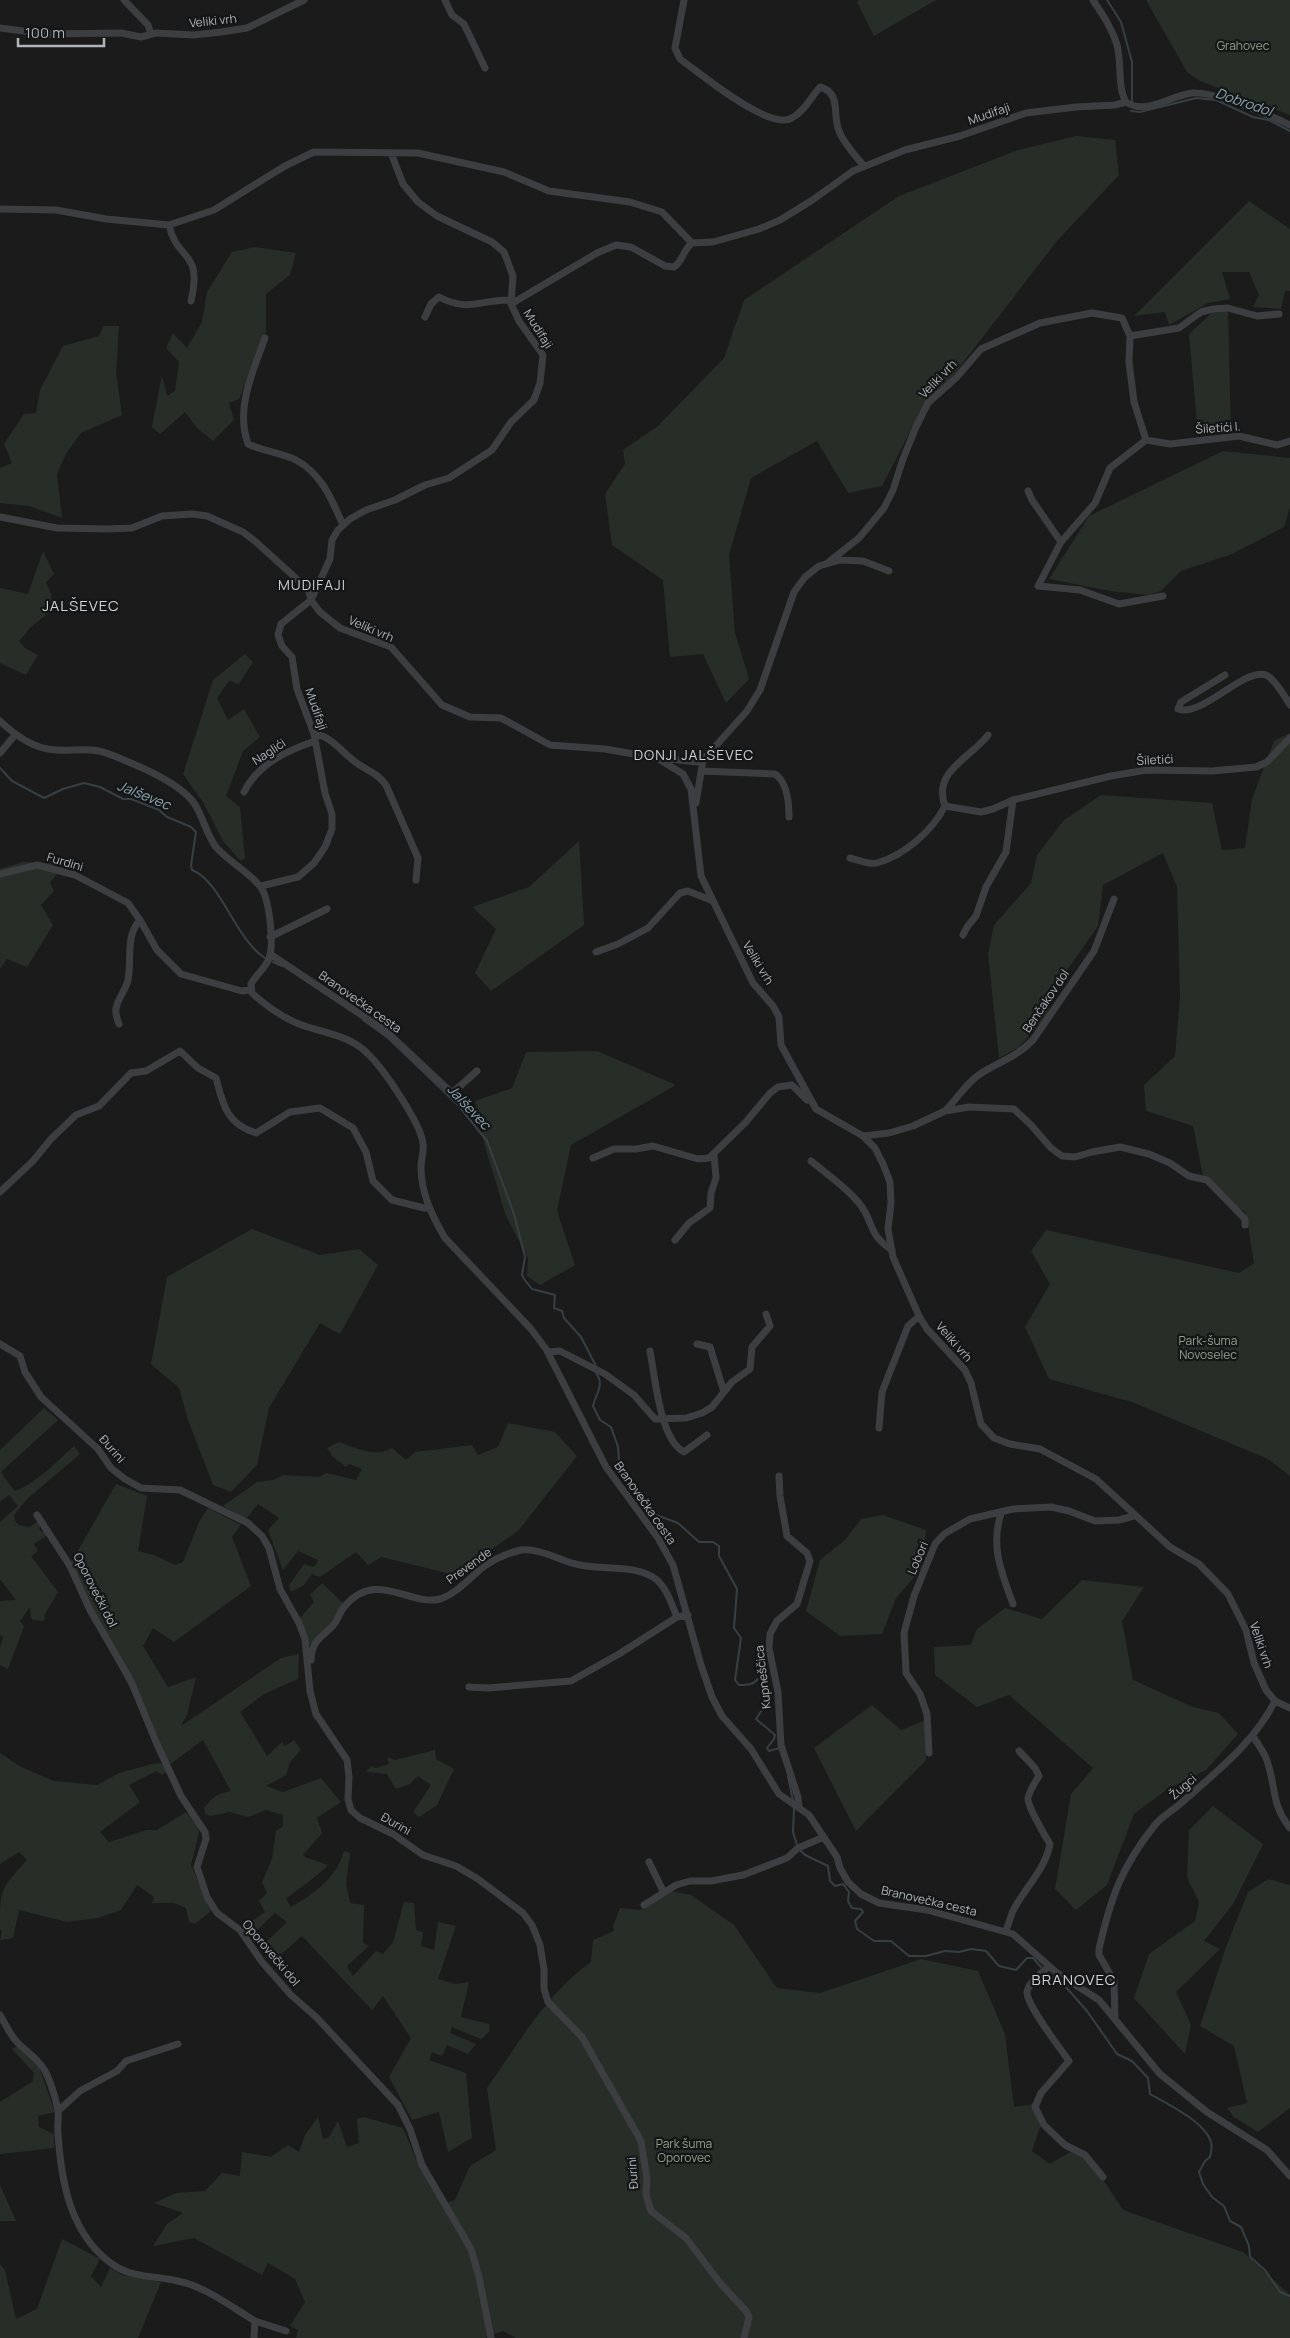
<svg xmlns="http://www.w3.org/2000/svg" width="1290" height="2338" font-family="Manrope,sans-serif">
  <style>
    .green { fill: #272e27 }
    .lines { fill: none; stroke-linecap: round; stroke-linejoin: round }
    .stream { stroke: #364044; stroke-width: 2 }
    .minor { stroke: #3c3e41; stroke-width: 7 }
    .labels { text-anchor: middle; stroke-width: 4.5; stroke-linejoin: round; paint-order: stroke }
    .street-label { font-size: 12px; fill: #afb5ba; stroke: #151617 }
    .park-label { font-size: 12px; fill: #8da288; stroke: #151617 }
    .water-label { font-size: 14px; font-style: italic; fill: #8ba7b0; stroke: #151617 }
    .neighbourhood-label { font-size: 14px; letter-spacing: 1px; fill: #cfd3d7; stroke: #151617 }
    .quarter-label { font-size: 15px; letter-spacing: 1px; fill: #cfd3d7; stroke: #151617 }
  </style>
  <rect width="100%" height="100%" fill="#1b1b1c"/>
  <path class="green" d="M859,0h77l-62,36 -17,-34z
    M1146,0h144v115l-90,-34 -13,-9z
    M1076,136l39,4 4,35 -62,66 -146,189 -29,56 -34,7 -31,-52 -66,37 -22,77 6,78 14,46 -23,24 -23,-49 -33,3 -7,-77 -51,-35 -7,-51 20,-30 -2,-14 35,-24 66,-68 20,-58 155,-104 119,-46z
    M1249,201l41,28v62h-5l-4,18 -28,-2 6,-12 -10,-23h-27l8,27 -22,4 -39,22 -4,-13 -31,4z
    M255,247l41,6 -6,22 -24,19v38l-27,67 -10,4 5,17 -21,21 -16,-13 -12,-16 -25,22 -8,-7 10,-52 5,21 8,-5 4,-29 -13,-14 7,-15 14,15 15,-26 5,-30 25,-40z
    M1217,308l11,4 3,121 -33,2 -9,-101z
    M103,326h16l-3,47 6,42 -41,18 -15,21 -9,20 5,44 -33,-12 -29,-3v-35l12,-5 -8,-19 20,-30 12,-1 4,-23 23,-44 36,-10z
    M1223,451l67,7v49l-6,20 -52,27 -51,17 -20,20 -13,4 -38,-4 -61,-12 40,-63z
    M43,551l11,23 -8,8 5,11 1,17 -21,17 -12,14 6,7 13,7 -12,20 -26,-12v-75l28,6z
    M245,654l8,8 -14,22 -10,-3 -12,17 11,22 16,-11 16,28 -17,14 -17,45 14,11 5,51 -4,3 -18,-20 -20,-39 -20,-28 30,-94z
    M1290,733v743l-22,-17 -136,-57 -83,-23 -24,-52 25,-43 -19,-33 15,-21 193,43 15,-10 -8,-50 -30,-23 -13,-14 -10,-50 -47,-15 -2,-26 31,-29 5,-59 -3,-110 -14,-34 -60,32 -5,41 -33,47 -20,45 -26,29 -20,11 -11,-104 6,-29 37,-42 6,-28 27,-35 37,-25 111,8 10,47 23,-2 7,-49 22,-58z
    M579,841l5,84 -93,66 -16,-18 21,-44 -24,-22 57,-20z
    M23,862l42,2 -15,19 4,8 -13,14 12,20 -26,42 -20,-8 -7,10v-100z
    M597,1051l79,34 -105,60 -14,66 18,54 -35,20 -13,-9 1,-18 -22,-42 -20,-66 -11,-49 37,-13 14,-36z
    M252,1229l68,26 39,-6 19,16 -38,69 -20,-11 -51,85 -12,57 -26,27 -18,-7 -25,-65 -9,-32 -28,-24 16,-87z
    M44,1408l14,12 -57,52 12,17 2,2c23,-9 41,-29 59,-45l6,8 -53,45 -13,16 1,6 4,4 11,2 9,-7 3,5 -3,3 3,4 4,-2 3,4 -15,10 4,7 -7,5 27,36 -13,22 -1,7 -11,-1 -2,-2 -1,-11 -10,14 4,6 -16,42 -8,-4v-17l3,-11 -3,-2v-34l16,-1 -16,-21v-57l18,-16 -9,-11 -9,7v-52z
    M508,1423l47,9 22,24 -59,75 -63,44 -74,-18 -13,8 -12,-13 -36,25 -8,-3 -8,11 -13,7 -2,-7 15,-21 10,3 4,-7 -20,-9 -15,19 -15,-40 11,-12 -21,-14 -12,15 -23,-13 34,-24 17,-2 9,-5 37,2 6,-4 30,7 6,-11 -13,-5 -3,3 -13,-10 -6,-9 12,-6c16,6 37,16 53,6l14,12 9,-8 57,-7 6,10 20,-8z
    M116,1484l31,12 -9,55 16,4 21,10 8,-3 17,-42 8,-12 33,17 -9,12 19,49 -77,56 -21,-14 -10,18 25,41 28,-10 -9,38 -6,11 100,-68 18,-4 -1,25 -34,15 -24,18 27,44 15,-14 3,4 9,-6 7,10 -11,12 -4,13 -20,11 17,6 38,-14 20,24 -24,16 5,15 -19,22 4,3 21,7c-12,13 -28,22 -42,34l5,8c23,-13 46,-30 53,-56l6,2 -4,31 4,19 14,2 -1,38 6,3 -22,20 6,10 23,-25 7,3 10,-12 11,-40 10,1 2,27 7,2 -2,14 13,4 4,-28 18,4 -18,53 17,5 14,-2 -8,35 28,7v8l-8,7 -29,-12 -2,6 26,11 -8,10 -21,-9 -5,11 -10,-4 -3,8 37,13 6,65 -24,14 -9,-40 -27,8 -23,-43 22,-39 -28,-42 -11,14 -70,-74 -26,23 -10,-17 21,-20 -12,-9 -26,25 -6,-10 22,-16 -6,-11 8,-8 -5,-11 10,-23 4,-28 7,-5v-11l-17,-5 -18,7 -18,-5 -19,4 -6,-2 -1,-6c8,-10 14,-15 27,-17l-28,-51 -34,25 -101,-197z
    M883,1515l43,15 -4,38 -26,30 -14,36 -42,2 -34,-25 14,-51 25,-20 16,-21z
    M1082,1580l62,7 -22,34 11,59 60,27 26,6 19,21 -32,36 -37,18 -35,26 -27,71 -31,25 -21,-21 16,-95 22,-26 -84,-73 -32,12 -42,-32 -1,-28 37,-2 6,-16 28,-21 37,11z
    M322,1583l22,21 -8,13 -27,29 -9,-28 14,-16 -4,-7z
    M872,1705l29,25 25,-10v40l-70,71 -42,-83z
    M435,1750l1,9 18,10 -17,36 -18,12 -6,-5 18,-27 -13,-9 -8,8 -14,5 -9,-15 -21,-2 5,-6 5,2 13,-4 -2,-7 8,3z
    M0,1753l21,14 33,14 43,4 22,-12 33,-9 11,-1 4,9 -5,3 -6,-4 -27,14 11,17 -40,30 9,10 38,-12h10l29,-18 14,16 -9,37 20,46 -16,13 -6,-2 -3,-14 -12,-5h-22l2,-6 -17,-12 -16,25 -23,8 -31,4 -48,-12 -6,28 -13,2 2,-9 -2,-2c0,-40 0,-40 27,-69l-8,-8 -19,12z
    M1213,1806l50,38 -30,60 -29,37 16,8 -44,43 15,33 -6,29 -51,-56 15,-44 46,-33 4,-19 -12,-25 2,-47z
    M1268,1879l22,6v223l-32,24 -24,-15 -7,-9 20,-5 -13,-57 -34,-20 26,-79 22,-55z
    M671,1891l20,4 43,30 43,63 43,5 101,-34 57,12 27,63 9,73 21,-3 8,14 -11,33 18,13 20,-12 20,8 33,50 120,42 47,43v43h-774l-13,-7 -19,7h-188l2,-8 -8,-4 15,-24 -10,-23 -27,-16 -6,12 -68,-37 -41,8 14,-22 16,-11 -29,-10 22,-10 29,-2 17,-18 18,3 2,-24 29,5 17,-12 11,7 6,-17 13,-18 5,22 6,-2 9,-16 9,26 12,-4 -2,-24 7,-2 39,11 15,36 24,40 13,-4 15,-34 26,-16 -9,-62c31,-44 60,-95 104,-126l2,-22 21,-9 -1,-5 7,-18 20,2z
    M17,2046l22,21 16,45 -17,4 1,11 15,7v14l-54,6v-52l33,-21 1,-8 -22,-24z
    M0,2185l16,36h-16z
    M62,2239l38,20 -9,17 10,11 9,-19 12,7 39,7 -23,56h-138v-74l5,6 11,49 21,-10z"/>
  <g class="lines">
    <path class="stream" d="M1107,0l14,22 11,40v40
      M1131,111l9,1 56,-14 20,2 37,17 16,3 21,11
      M0,768l12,13 32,17 19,-9 21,-6 16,4 23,12h8l28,11 8,7 24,10 5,5 -5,33 1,5c29,11 43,69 73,88
      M273,962l9,4
      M363,1020l25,18 70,67 29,36 27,73 11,43 -3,18 2,4 8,10 23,6 -1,13 8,3 2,7 17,19 15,29
      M596,1373c9,12 0,20 -3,33l7,14 11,7 7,20 2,27 13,10 18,29 27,10 21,19h14l6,4v10l18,33 -3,39 7,10 -6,42 4,5c8,0 14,0 19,-6h6c11,14 0,28 -8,40l19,16 -1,4 -7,9 2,3 11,-3
      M788,1776l5,25
      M794,1808l-1,24 4,13
      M799,1849l6,6 23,11 2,15 5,5 8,-2 6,8 -1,9 4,7 9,1 2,3 -8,9 2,8 17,12h17l18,15h17l19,-5 14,1 12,-3 15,2 13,15 17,4 11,-12h6l8,9
      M1047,1973l18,13 22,25 30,43 15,7 16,17 2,16c18,10 55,28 61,48 1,4 0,11 -1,15l-5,4 -6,11 4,12 9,13 12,9 6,15 11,6 8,19 1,11 15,13 15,22 10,4"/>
    <path class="minor" d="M124,0l24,25 3,9
      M445,0l7,15 12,9 21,44
      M684,0l-9,48 5,11c20,14 90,73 112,59 13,-7 19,-21 28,-31 22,6 12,28 19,44 5,13 16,24 25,35
      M1093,0c9,14 19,28 24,45 5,18 0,41 9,57
      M0,28l46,6 75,-1 20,4 15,-4 38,2 27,-3 26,-4 57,-28
      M1126,102c19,14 46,-7 66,-9 22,-2 77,22 98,32
      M0,209l56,1 50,9 63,6
      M191,301c12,-52 -14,-39 -22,-76l45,-15 71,-44 29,-14 104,1 86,19 45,19 81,11 32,10 30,31
      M511,304l86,-51 19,-8 15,2 34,19 9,1c9,-6 9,-17 18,-24l21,-1 46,-13 21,-9 31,-19 42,-30 52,-21 55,-14 66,-23 50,-6 39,-2 11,-3
      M425,317l6,-13 8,-7c31,16 41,2 73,3
      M1130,336l49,-8 22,-16 12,-3 15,-1 29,8 22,-2
      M265,338c-12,34 -30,70 -17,106 15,7 34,9 48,16 26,14 36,40 47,65
      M1146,440l24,4 69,-8 38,9 13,-4
      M1028,491l4,9 29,42
      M0,517l57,11 50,1 25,-1 30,-12 30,-2 15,2 36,16 13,10 42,38 11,12 2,8 9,12 20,16 51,19 51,58 28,12 31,1 49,27 55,4 52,9 26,16 8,15 10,87 52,107 20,23 6,11 2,28 35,64 47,27 12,12 8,16 7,18 1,21 -3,26 5,28 26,59 8,13 38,41 6,13 10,41 13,14 16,6 30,5 56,30 74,68 29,17 29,30 18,36 8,33 12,27 9,11 15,7
      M826,564l33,-26 25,-30 9,-18 10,-31 13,-32 12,-24 28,-25 25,-29 59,-26 52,-10 30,5 8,18 -1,26 5,40 12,38 -36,28 -15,35 -34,39 -23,44 42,4 39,14 44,-8
      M1225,675l-44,27 -3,7c23,9 67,-42 88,-34 9,4 19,22 24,30
      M0,721c16,15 34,28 56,29 18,1 36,-3 53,4 25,10 69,27 85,49 9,13 12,31 22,44 13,15 31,24 43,38 11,11 15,60 10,74 -4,9 -13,16 -18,25l1,9c14,13 30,24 47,31 24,9 51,11 69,30 15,14 54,71 55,90 1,8 -2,16 -2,23 0,26 11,49 24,71l86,91 15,20 60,118 52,71 15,27 28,100 11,32 10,19 29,33 28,45 30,21 28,42 3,11 8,14 13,12 18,9 48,7 86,24 44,39 42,27 61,74 47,38 60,38 23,26
      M314,734c17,1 31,22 44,30 11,7 20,10 28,21l32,73 -2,22
      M0,753l15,-18
      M661,758l36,4 6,-2
      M701,771l74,3c12,8 14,30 14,43
      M244,792c14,-28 42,-41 71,-51
      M696,803l7,-43 44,-49 13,-21 34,-98 11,-15 14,-11 21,-6 23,1 26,10
      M945,806c-13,-35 26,-48 43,-71
      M850,858c8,2 20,7 27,5 28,-8 55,-32 68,-57l36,6 12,-3 20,-9 98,-24 36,-6 65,1 44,-4 11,-5 23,-24
      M0,874l37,-9 38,10 53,28 12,17 17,30 24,24 61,17 8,-1
      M261,886l37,-9 16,-14 11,-16 7,-18v-15l-7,-21 -11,-59 -17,-45 -5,-32 -10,-11 -4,-11 3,-11 30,-24 19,-41 2,-19 6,-10 12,-11 16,-9 29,-10 30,-15 24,-7 43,-28 19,-28 23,-22 6,-17 3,-28 -24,-34 -8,-17 2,-28 -9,-24 -12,-10 -55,-26 -19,-14 -15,-18 -12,-31
      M963,935l4,-8 9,-11 10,-29 20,-35 7,-52
      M270,937l57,-28
      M596,952l22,-8 30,-16 32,-35 8,-2 25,10
      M270,954l117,78 65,61 25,-22
      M119,1024c-2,-5 -4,-10 -3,-15 1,-10 10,-19 12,-29 4,-20 -3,-44 12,-60
      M945,1111c12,-12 21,-28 35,-37 19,-12 38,-18 53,-34l61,-89 20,-52
      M863,1136l26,-3 24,-7 32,-15 24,-4 45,2 17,16 20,23 11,8 13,1 17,-5 28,-5 29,7 21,9 19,13 18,4 38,39v6
      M593,1158l21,-9h22l17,-3 45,13 11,-1 36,-35 25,-30 8,-6 14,-2 15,15
      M811,1161c16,13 35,26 48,42 16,20 8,31 33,47
      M0,1192l33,-31 18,-22 25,-24 23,-9 32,-33 15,-2 34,-20 18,17 18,10c7,26 10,46 40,55l34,-21 30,-4 33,20 13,24 7,29 19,19 32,8 5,-1
      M675,1240l14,-17 21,-15 1,-15 5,-15 -2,-24
      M0,1344l20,12 5,16 16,25 57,52 13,19 14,11 16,9 39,2 68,33 14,13 7,12 11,41 19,34 6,16 5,52 6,23 31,46 2,17 -1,22 3,11 9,8 33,16 30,21 33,11 22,13 45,34 9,12 8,20 4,24v20l4,13 34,35 59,104 6,38 -1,16 5,16 35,27 34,45 26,28 3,6 -5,21
      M697,1344l13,3 14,45
      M650,1351c5,26 10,89 34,101l23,-17
      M548,1352l12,-1 45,23 29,21 21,24 31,-1 16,-5 10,-6 20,-25 18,-13 2,-22 18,-21 -4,-12
      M879,1428l3,-36 26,-66 11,-10
      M779,1476l1,20 7,40 20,17 3,8 -13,43 -20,17 -7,13 -1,14 9,44 3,53 17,52 1,10
      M1001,1514c-11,32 1,60 12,90
      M37,1515l33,51 20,44 41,71 25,61 25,54 24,36 1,7 -9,28 10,30 10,16 23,17 22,32 29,33 26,23 81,87 12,24 12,36 49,84 8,28 12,61
      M311,1660c1,-22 12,-22 24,-37 3,-4 5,-11 9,-16 32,-39 66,0 96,-8 18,-6 31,-23 46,-34 9,-6 20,-11 31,-14 16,-5 39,7 55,12 26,9 62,-1 85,17 10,9 15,25 20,37l11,-2
      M469,1687l19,1 83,-7 48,-27 58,-37
      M1253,1736c5,9 13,18 15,28 8,25 4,42 22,64
      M929,1753l-2,-39 -7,-20 -14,-21 -2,-40 10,-37 21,-52 9,-10 26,-15 43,-10 38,-2 18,4 26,10 24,-1 15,-4
      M649,1862l14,29
      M644,1905l32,-20 14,-4h21l32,-6 44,-17 11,-10 26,-11
      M1006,1931c2,-6 4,-12 6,-18 11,-24 33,-42 38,-69 -5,-8 -23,-39 -22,-46 2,-8 7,-16 11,-22l-4,-8 -16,-17
      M1049,1966c-6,6 -22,17 -22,27 1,14 33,55 42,68l-28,32 -6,14 9,18 21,20 20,10 18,22
      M0,2015c5,9 10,19 16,26 11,12 26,20 32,36 4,10 8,23 10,33 1,7 -1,15 0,23 3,50 13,104 57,133 19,12 42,10 63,15 28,6 52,25 77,40l-1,17
      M1115,2019l-1,-38 -15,-26v-6c12,-52 22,-81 55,-123 7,-9 18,-15 26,-22 36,-32 73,-60 95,-103
      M58,2111l22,-20 37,-20 9,-10 52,-17
      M255,2321l31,10"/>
  </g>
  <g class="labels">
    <g class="street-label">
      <text transform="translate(213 21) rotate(-6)" y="4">Veliki vrh</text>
      <text transform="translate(989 114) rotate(-19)" y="4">Mudifaji</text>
      <text transform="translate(538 329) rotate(58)" y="4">Mudifaji</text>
      <text transform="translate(938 379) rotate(-46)" y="4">Veliki vrh</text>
      <text transform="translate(1218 428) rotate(-4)" y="4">Šiletići I.</text>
      <text transform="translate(371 629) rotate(23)" y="4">Veliki vrh</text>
      <text transform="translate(316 709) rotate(71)" y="4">Mudifaji</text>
      <text transform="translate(269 752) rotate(-33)" y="4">Naglići</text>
      <text transform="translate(1155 760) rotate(-3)" y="4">Šiletići</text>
      <text transform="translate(65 862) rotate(17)" y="4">Furdini</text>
      <text transform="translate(758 963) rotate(59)" y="4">Veliki vrh</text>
      <text transform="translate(1046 1001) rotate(-56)" y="4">Benčakov dol</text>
      <text transform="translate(360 1002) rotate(35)" y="4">Branovečka cesta</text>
      <text transform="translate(954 1342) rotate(49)" y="4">Veliki vrh</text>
      <text transform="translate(112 1449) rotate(49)" y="4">Đurini</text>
      <text transform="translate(645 1503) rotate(55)" y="4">Branovečka cesta</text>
      <text transform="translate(918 1558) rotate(-67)" y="4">Lobori</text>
      <text transform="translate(469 1566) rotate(-36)" y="4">Prevende</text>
      <text transform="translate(95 1590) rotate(63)" y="4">Oporovečki dol</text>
      <text transform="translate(1261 1645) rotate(71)" y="4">Veliki vrh</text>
      <text transform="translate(763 1677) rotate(-97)" y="4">Kupneščica</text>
      <text transform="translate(1183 1787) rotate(-41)" y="4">Žugci</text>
      <text transform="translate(396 1824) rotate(30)" y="4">Đurini</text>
      <text transform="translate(929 1901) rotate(13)" y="4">Branovečka cesta</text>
      <text transform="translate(271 1953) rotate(50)" y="4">Oporovečki dol</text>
      <text transform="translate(633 2173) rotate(-94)" y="4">Đurini</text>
    </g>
    <g class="park-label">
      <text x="1243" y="50">Grahovec</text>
      <text x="1208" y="1345">Park-šuma<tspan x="1208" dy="14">Novoselec</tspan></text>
      <text x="684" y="2148">Park šuma<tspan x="684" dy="14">Oporovec</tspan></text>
    </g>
    <g class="water-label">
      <text transform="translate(1244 102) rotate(19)" y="5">Dobrodol</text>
      <text transform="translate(144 795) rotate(22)" y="5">Jalševec</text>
      <text transform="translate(469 1107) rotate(47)" y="5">Jalševec</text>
    </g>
    <g class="neighbourhood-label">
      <text x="312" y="590">MUDIFAJI</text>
      <text x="694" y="760">DONJI JALŠEVEC</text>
    </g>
    <g class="quarter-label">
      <text x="81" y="611">JALŠEVEC</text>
      <text x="1074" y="1985">BRANOVEC</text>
    </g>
  </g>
  <path d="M18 38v8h86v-8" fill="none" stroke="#afb5ba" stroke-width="2.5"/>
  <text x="25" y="38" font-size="15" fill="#afb5ba" stroke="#151617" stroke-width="4" paint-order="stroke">100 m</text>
</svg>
